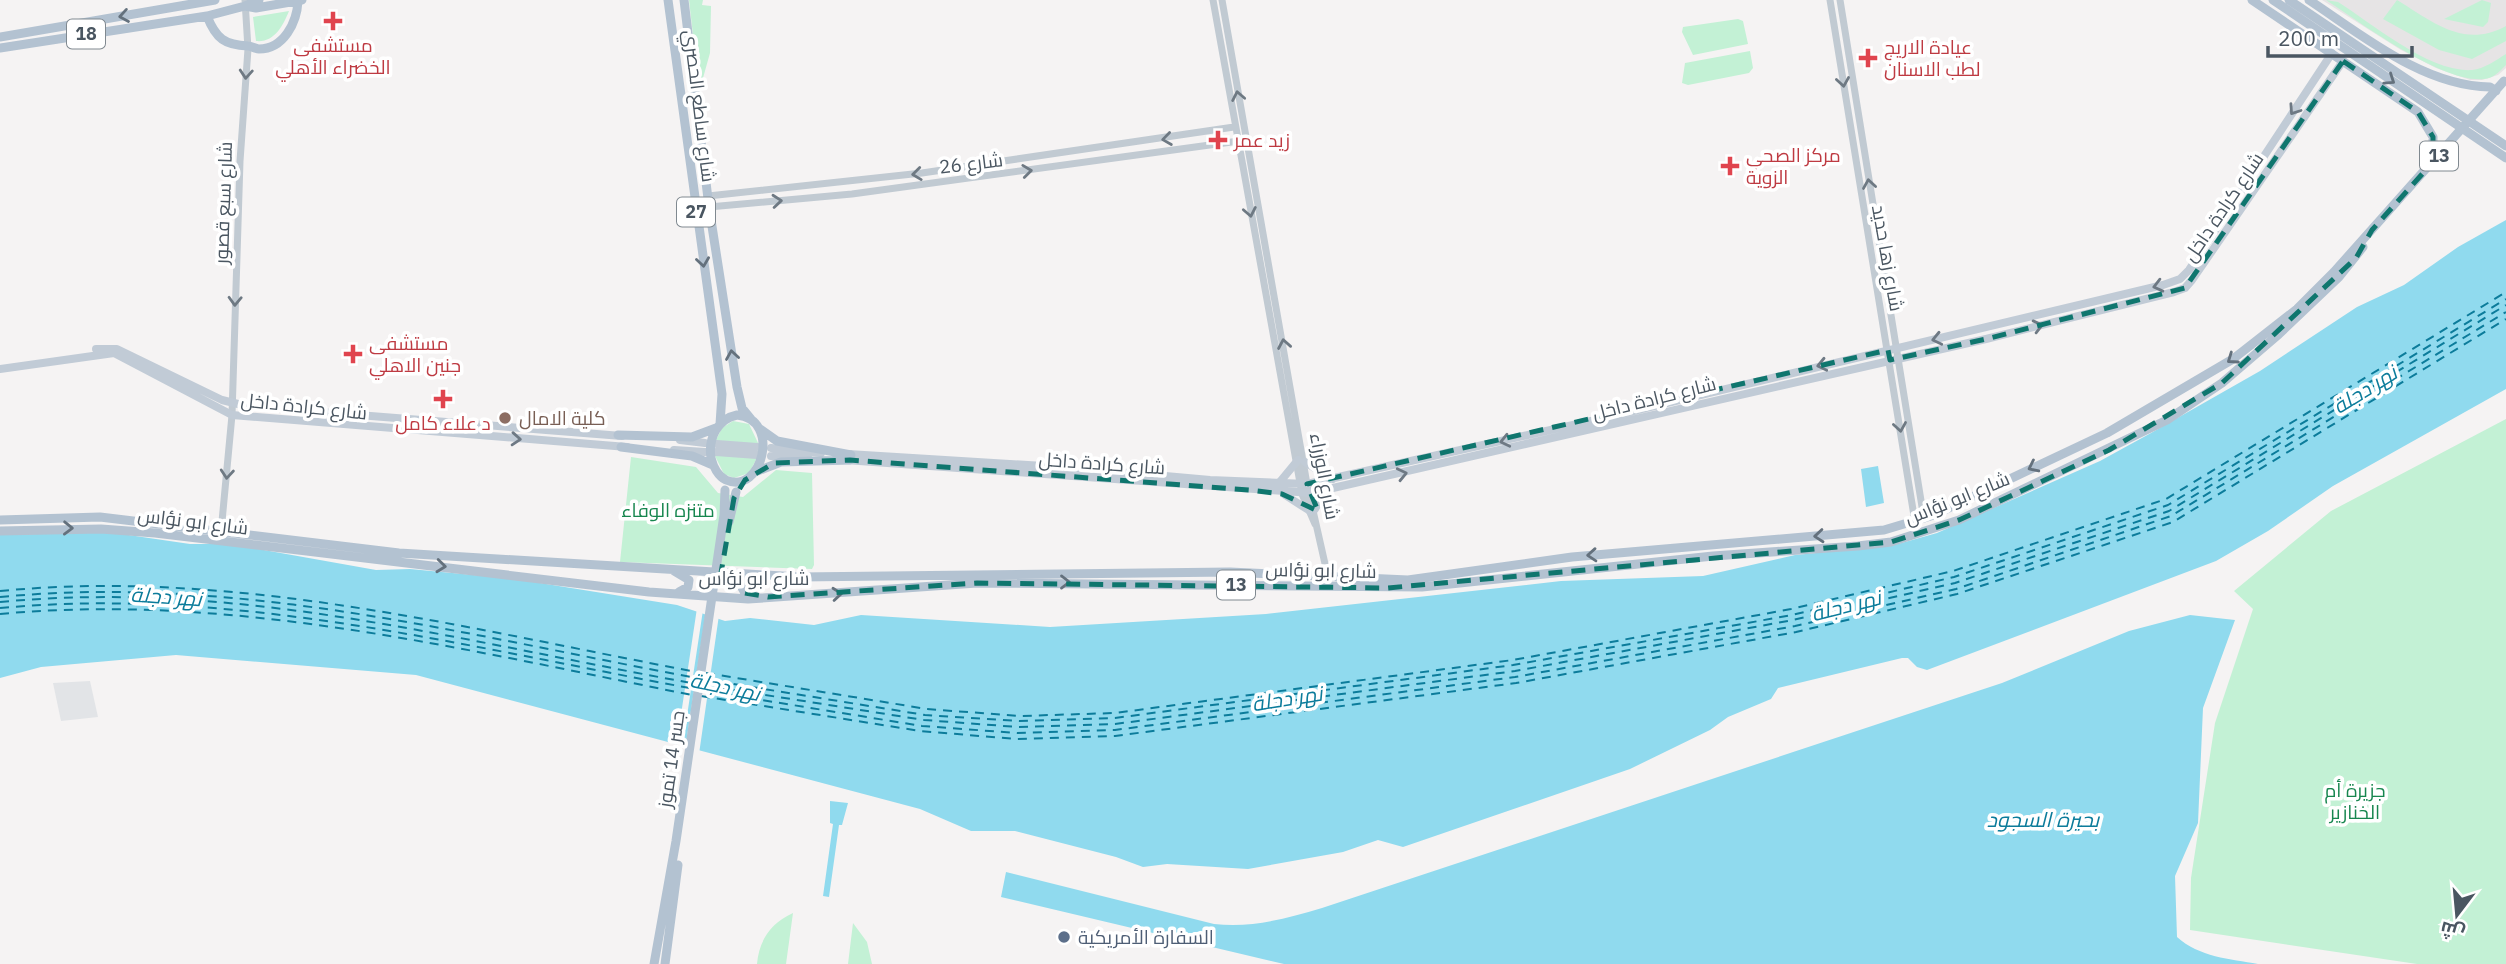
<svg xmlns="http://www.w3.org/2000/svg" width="2506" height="964" font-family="'IBM Plex Sans',Cairo,sans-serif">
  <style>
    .education { fill: #e6e4e5 }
    .airport { fill: #e2e4e7 }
    .green { fill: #c3f1d5 }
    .water { fill: #90daee }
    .pier { fill: #f5f3f3 }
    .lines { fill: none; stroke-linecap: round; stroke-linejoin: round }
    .ferry { stroke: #0c7c9b; stroke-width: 2; stroke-dasharray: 9 7; stroke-linecap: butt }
    .tertiary { stroke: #c1cad2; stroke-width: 7 }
    .secondary { stroke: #c1cbd6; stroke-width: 8 }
    .primary { stroke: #b3c2d1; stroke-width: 9 }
    .primary-bridge { stroke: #b3c2d1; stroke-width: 9 }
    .oneway { stroke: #64717d }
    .oneway2 { stroke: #6e7983 }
    .oneway3 { stroke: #6e7984 }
    .marked { fill: none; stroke: #0f766e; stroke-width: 5; stroke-dasharray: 14 9; stroke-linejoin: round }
    .health-dot { fill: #e0444e; stroke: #fff; stroke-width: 2.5 }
    .education-dot { fill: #8d6e63; stroke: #fff; stroke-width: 2.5 }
    .service-dot { fill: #5c6f8a; stroke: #fff; stroke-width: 2.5 }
    .labels { text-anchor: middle; stroke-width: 7; stroke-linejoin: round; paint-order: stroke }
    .shield { fill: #fff; stroke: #808990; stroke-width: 2 }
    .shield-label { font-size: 18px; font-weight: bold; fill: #4a5661 }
    .health-label { font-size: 19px; fill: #be3a42; stroke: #fff; text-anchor: start }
    .street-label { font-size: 19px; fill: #4a5661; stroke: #fff }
    .education-label { font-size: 19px; fill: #785e54; stroke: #fff; text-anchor: start }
    .park-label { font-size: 19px; fill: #17864f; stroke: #fff }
    .service-label { font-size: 19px; fill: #4e5e75; stroke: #fff; text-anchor: start }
    .water-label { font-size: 21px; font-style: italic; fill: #0c7c9b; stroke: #fff }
  </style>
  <rect width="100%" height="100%" fill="#f5f3f3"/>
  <path class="education" d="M2322,0h184v68l-8,7 -16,5h-12l-34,-12 -35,-18z"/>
  <path class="airport" d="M90,681l8,36 -37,4 -8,-38z"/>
  <path class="green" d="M689,0h14l-1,5 9,1 -1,47 -7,25 -5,1z
    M2326,0l12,2c35,22 92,71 134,68 12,-1 24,-10 34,-16v11c-7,7 -12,13 -22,14 -41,5 -123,-56 -158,-79z
    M2397,0c36,22 67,49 109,26v15l-34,18 -33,-9 -56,-31z
    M2482,0l9,3 -3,19 -5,5 -39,-8z
    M289,11c-6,15 -15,32 -33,30l-3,-24z
    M1738,19l5,2 5,23 -55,11 -11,-23 1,-5z
    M1750,51l3,17 -4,5 -61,12 -6,-2 3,-20z
    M2506,419v545h-89l-227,-34 1,-52 24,-155 38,-114 -19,-18 97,-80z
    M733,421l16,3 10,21 -44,-3 7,-14z
    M714,454l44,2 -9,17 -15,5 -10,-4z
    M631,457l65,10 22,26 25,4 33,-27 36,3 2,92 -2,4 -192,-7z
    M793,913l-7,51h-29c2,-24 14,-41 36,-51z
    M853,923l14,19 5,22h-24z"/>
  <path class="water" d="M2506,220v169l-173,97 -65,45 -52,30 -289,109 -10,-3 -9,-9h-6l-124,30 -7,11 -43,18 -18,13 -80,39 -227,78 -25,-7 -35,12 -95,17 -81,-5 -24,3 -27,-10 -101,-26h-44l-51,-22 -504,-134 -240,-20 -135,12 -41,11v-143l108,-3 82,12h40l146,26 34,-1 105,10 162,26 48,16 25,-3 64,7 47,-10 189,12 216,-13 295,-33 142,-5 92,-21 96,-9 46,-13 163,-72 51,-28 109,-62 97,-64 47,-22 54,-38z
    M1878,466l6,37 -18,4 -5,-38z
    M2190,615l45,5 -32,88 -5,115 -23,53 2,61c22,20 53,22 81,27h-974l-283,-67 5,-25 208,52c39,4 70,-5 108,-16l680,-225 127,-52z
    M830,801l18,2 -6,22h-3l-10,72 -6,-1 10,-72 -3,-1z"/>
  <path class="pier" d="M697,608l6,2 -21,139 -6,-1z
    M706,611l13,4 -20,139 -14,-4z"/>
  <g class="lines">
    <path class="ferry" d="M0,591c237,-23 466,38 697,81
      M0,597c240,-23 463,38 697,81
      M0,602c242,-23 461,40 697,82
      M0,608c236,-22 465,39 695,81
      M0,614c234,-22 464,36 692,81
      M706,673l221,36 93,7 95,-3 398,-53 278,-51 162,-38 213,-72 340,-207
      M702,679l223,36 94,6 96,-3 398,-53 279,-50 162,-38 214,-72 338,-206
      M702,685l222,35 94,7 97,-3 400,-53 278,-51 162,-37 214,-72 337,-206
      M700,690l222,36 95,7 98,-3 400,-53 280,-51 161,-37 215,-73 335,-204
      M701,696l219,35 96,8 99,-3 401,-53 280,-51 161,-38 216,-72 333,-203"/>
    <path class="tertiary" d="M1213,0l89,494 13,30
      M1222,0l85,484 21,93
      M1830,0l85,522
      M1840,0l84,519
      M708,196l214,-23 312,-46
      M709,207l143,-13 387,-53
      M221,532l11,-117 8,-254 8,-112 -3,-49"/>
    <path class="secondary" d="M96,349h21l105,51 24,6 376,30
      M0,369l114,-16 118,62 395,32
      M680,440l25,3
      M717,444l40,3
      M771,448l50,5
      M674,450l31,2
      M716,452l41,3
      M848,454l228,14 134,12 97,4 293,-65 563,-134 17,-6 9,-9 143,-217
      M771,456l37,2
      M845,460l466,33 675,-154 188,-47 11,-4 7,-8 151,-219
      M1305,462l28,17
      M1279,483l19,-23
      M1285,495l25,16
      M1315,509l11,-19"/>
    <path class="primary" d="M668,0l54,394 -2,30
      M684,0l25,207 28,180 5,21 9,11
      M2252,0l166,112 15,25v24
      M2309,0c53,35 114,86 181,87l6,4
      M245,6l14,-6
      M207,16c9,23 18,29 41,30 4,0 7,3 11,3 25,0 38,-27 39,-48
      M0,37l215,-37
      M0,48l207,-32 38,-10 11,2 46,-8
      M737,415c45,4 25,81 -11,65 -8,-4 -13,-14 -15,-22 -3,-19 6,-39 26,-43z
      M760,429l17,12 74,14
      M618,435l74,2 24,-9
      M621,447l71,9 21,9
      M755,472l26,-10 69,-2
      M0,520l100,-3 299,36 400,24 431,-5 178,8 164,-23 312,-27 50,-15 173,-82 126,-74 64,-50 37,-37 170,-191
      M0,531l101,-2 54,4 494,59 99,7 229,-16 445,4 291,-31 145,-10 33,-4 68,-22 208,-100 55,-37 57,-49 60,-57 24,-30
      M674,571l15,9 -1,7 -9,5
      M753,576l-12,10 4,7 10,3"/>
    <path class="primary-bridge" d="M2273,0l233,158
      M2289,0l217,146
      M729,522l7,-30
      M654,964l22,-123 48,-326 1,-25
      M665,964l13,-99"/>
  </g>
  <defs><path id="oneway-chevron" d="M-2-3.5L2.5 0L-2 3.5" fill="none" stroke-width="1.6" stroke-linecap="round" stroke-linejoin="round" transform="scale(1.75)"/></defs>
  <g class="oneway">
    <use href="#oneway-chevron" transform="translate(124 16) rotate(170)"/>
    <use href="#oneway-chevron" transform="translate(2390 80) rotate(34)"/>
    <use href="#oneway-chevron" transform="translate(703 262) rotate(82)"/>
    <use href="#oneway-chevron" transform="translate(732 355) rotate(-99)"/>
    <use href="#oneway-chevron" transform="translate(2232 359) rotate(145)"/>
    <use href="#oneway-chevron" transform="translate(2033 467) rotate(154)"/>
    <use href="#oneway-chevron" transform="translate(68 528) rotate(1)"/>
    <use href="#oneway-chevron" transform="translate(1819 536) rotate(175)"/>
    <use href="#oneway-chevron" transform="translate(1592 555) rotate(176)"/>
    <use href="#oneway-chevron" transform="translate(441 566) rotate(6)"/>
    <use href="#oneway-chevron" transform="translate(1065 582)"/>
    <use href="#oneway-chevron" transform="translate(837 594) rotate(-5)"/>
  </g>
  <g class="oneway2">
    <use href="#oneway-chevron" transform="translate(246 74) rotate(94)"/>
    <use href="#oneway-chevron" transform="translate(1843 82) rotate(81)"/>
    <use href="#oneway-chevron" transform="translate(1238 96) rotate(-101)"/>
    <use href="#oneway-chevron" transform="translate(1167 139) rotate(172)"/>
    <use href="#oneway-chevron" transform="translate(1027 171) rotate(-7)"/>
    <use href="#oneway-chevron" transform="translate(917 174) rotate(173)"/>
    <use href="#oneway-chevron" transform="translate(1869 184) rotate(-99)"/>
    <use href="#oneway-chevron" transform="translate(777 201) rotate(-5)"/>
    <use href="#oneway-chevron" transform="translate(1250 212) rotate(79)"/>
    <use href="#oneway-chevron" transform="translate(235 301) rotate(92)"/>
    <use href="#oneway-chevron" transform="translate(1284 344) rotate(-100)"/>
    <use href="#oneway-chevron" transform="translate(1900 427) rotate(81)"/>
    <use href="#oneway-chevron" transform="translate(227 474) rotate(95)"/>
  </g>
  <g class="oneway3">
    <use href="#oneway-chevron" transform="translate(2294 110) rotate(124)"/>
    <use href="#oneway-chevron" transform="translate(2158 286) rotate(166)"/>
    <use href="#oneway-chevron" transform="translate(2038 326) rotate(-14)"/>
    <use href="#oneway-chevron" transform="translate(1937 339) rotate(167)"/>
    <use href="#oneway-chevron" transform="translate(1822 365) rotate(167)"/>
    <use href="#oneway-chevron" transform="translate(516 439) rotate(4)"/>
    <use href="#oneway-chevron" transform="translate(1505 441) rotate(167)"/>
    <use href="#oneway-chevron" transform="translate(1402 474) rotate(-13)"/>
  </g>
  <path class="marked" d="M2343,61l75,51 15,25v25l-61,68 -16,28 -134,125 -113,67 -150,70 -68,22 -504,46 -410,-5 -209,14 -23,-4 -7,-19 -17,-1 13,-75 11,-18 29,-17 76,-3 399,30 33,4 36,17 -11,-27 581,-134 2,10 96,-21 199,-51z"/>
  <g class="health-dot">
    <path d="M329.5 10.5h7v7h7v7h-7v7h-7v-7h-7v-7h7z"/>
    <path d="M1864.5 47.5h7v7h7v7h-7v7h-7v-7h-7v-7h7z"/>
    <path d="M1214.5 129.5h7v7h7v7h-7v7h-7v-7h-7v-7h7z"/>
    <path d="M1726.5 155.5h7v7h7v7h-7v7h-7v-7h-7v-7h7z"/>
    <path d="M349.5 343.5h7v7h7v7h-7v7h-7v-7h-7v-7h7z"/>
    <path d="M439.5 388.5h7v7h7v7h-7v7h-7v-7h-7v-7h7z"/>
  </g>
  <circle class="education-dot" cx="505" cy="418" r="7"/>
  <circle class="service-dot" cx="1064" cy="937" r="7"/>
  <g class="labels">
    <g class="shield">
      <rect x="67" y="19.5" width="38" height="29" rx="5"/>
      <rect x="2420" y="141.5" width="38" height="29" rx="5"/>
      <rect x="677" y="197.5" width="38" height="29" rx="5"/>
      <rect x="1217" y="570.5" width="38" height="29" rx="5"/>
    </g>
    <g class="shield-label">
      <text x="86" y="40">18</text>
      <text x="2439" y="162">13</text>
      <text x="696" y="218">27</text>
      <text x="1236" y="591">13</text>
    </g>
    <g class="health-label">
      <text x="333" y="52" text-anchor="middle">مستشفى<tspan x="333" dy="22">الخضراء الأهلي</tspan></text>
      <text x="1884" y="54">عيادة الاريج<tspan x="1884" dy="22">لطب الاسنان</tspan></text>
      <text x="1234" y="147">زيد عمر</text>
      <text x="1746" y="162">مركز الصحي<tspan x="1746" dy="22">الزوية</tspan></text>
      <text x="369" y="350">مستشفى<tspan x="369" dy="22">جنين الاهلي</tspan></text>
      <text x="443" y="430" text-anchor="middle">د علاء كامل</text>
    </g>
    <g class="street-label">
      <text transform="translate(700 106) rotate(83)" y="7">شارع ساطع الحصري</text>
      <text transform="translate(971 163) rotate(-7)" y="7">شارع 26</text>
      <text transform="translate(223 203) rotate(-88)" y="7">شارع سبع قصور</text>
      <text transform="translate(2223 207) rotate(-56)" y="7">شارع كرادة داخل</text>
      <text transform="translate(1888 258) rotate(80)" y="7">شارع زها حديد</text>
      <text transform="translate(1654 398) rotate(-14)" y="7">شارع كرادة داخل</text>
      <text transform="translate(304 406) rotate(6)" y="7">شارع كرادة داخل</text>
      <text transform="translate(1102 463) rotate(4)" y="7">شارع كرادة داخل</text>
      <text transform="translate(1325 476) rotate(79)" y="7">شارع الوزراء</text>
      <text transform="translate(1957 498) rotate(-22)" y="7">شارع ابو نؤاس</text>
      <text transform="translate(193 521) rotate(7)" y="7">شارع ابو نؤاس</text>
      <text transform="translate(1321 570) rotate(1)" y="7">شارع ابو نؤاس</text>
      <text x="754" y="585">شارع ابو نؤاس</text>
      <text transform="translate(671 759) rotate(-82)" y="7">جسر 14 تموز</text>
    </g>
    <g class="education-label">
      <text x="519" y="425">كلية الامال</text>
    </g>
    <g class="park-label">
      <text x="668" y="517">متنزه الوفاء</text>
      <text x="2355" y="797">جزيرة أم<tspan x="2355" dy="22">الخنازير</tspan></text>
    </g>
    <g class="service-label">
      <text x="1078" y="944">السفارة الأمريكية</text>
    </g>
    <g class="water-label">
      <text transform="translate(2365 390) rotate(-32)" y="7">نهر دجلة</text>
      <text transform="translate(166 597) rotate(4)" y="7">نهر دجلة</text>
      <text transform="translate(1846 606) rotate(-14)" y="7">نهر دجلة</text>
      <text transform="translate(725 687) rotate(12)" y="7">نهر دجلة</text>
      <text transform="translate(1287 699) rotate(-9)" y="7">نهر دجلة</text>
      <text x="2043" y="827">بحيرة السجود</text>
    </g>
  </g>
  <g transform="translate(2457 915) rotate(196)" stroke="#ffffff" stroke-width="5" paint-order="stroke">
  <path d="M0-5L12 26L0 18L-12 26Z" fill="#4a5661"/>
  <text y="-10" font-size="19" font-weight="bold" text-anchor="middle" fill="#4a5661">ش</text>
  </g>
  <path d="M2268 46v10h144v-10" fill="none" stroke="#4a5661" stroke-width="3.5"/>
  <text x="2278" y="46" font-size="21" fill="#4a5661" stroke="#ffffff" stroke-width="5" paint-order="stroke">200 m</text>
</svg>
